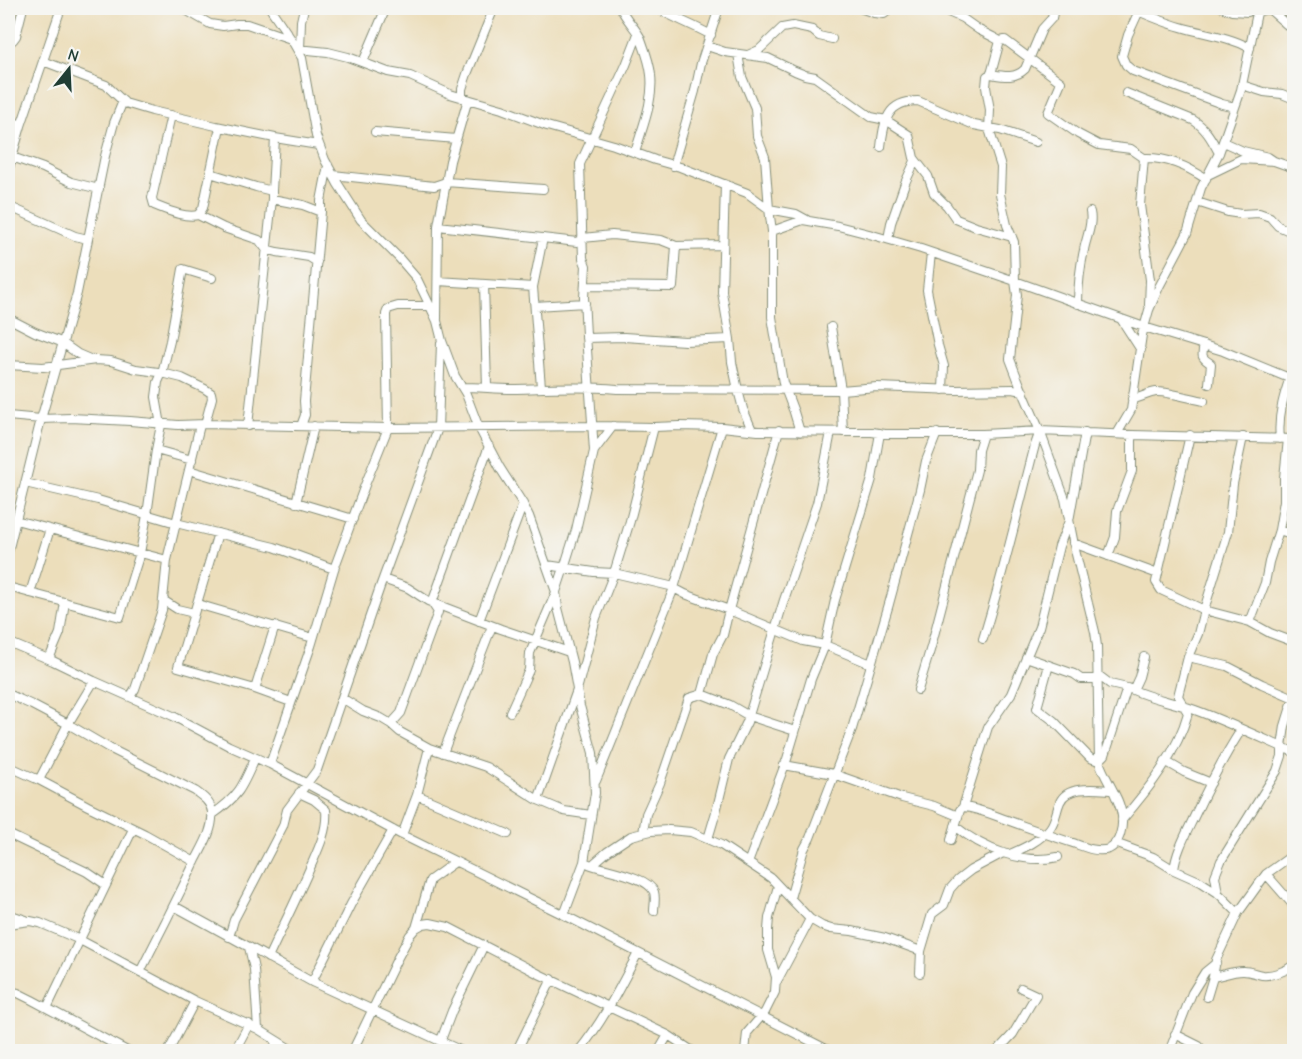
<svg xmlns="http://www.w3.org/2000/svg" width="1302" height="1059" font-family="'Comic Neue',sans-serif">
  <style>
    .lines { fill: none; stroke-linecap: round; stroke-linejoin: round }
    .minor-casing { stroke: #868e78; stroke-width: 10 }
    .minor { stroke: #fff; stroke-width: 8 }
  </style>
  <rect width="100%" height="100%" fill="#f6f6f2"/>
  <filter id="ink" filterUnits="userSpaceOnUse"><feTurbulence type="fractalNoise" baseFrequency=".0167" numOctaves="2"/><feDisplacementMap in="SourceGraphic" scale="12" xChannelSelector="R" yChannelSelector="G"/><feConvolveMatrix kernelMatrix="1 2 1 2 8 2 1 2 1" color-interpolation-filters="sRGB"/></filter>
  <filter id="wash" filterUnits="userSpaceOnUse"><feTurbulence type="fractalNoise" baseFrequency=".008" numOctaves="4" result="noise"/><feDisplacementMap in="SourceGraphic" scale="24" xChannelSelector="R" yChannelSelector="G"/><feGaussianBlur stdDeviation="1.35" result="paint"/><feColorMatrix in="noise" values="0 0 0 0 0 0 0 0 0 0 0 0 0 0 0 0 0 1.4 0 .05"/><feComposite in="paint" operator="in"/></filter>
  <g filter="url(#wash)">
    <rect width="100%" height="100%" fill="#ecdebb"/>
  </g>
  <g filter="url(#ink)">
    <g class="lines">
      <defs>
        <path id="minor" d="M182,8l28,16 13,2 14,-2h10l44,15
          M270,8l21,31 11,19 14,78 9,24 13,24 23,36 38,38 18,21 13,27 7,15 5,20 6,16 7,19 11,18 13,34 21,40 23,36 6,12 27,76 2,16 14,54 8,44 13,47 2,40 -11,69 -20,53
          M621,8c4,11 15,20 20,31 4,11 9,24 10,36 3,26 -9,53 -16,78
          M656,8c18,10 37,17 55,27
          M860,8l14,5 10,1 8,-6
          M939,8l23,10 17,12 14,7 7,4 5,-1 56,42 -13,31 30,21 21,11 32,4 13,9 -4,47 10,75 -1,25
          M1131,8c16,7 32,14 50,19 23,7 47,9 69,21
          M1223,8l9,3 16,1 2,-3 7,3 12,-3 25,22
          M1139,11l-11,24 -6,21 4,9 7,6 89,33 13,3
          M8,39l5,1 3,-4 7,-28
          M707,46l18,6 43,6 27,13 10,4 10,2 56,40 15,3 23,15 5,23 14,18 6,17 13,13 9,13 20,8 36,10
          M298,49l30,3 20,5 40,15 22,4 40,18 52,15 45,17 67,19 41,15 25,7 41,16 26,10 22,16 3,22v86l11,66 11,29 6,20
          M300,50l1,-29 3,-13
          M738,54l4,23 13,31 2,28 8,21 4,52 27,5 11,6
          M748,55l11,-5 23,-22 11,-2 19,4 7,6 13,3
          M43,61l63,24 19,18 27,8 64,15 59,12 43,7
          M363,62l23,-54
          M991,74c12,2 24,5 34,-5l17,-40 10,-11 2,-10
          M1242,85l22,7 18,2 12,5
          M1126,93l67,27c13,8 19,20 26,33
          M462,98v-9l5,-15 27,-66
          M171,115l-19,83 2,7c13,5 30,13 44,10l5,-7 17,-81
          M8,118l13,8
          M375,132l81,7
          M1223,142l20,9 25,6 6,4
          M881,147c3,-26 6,-46 37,-46l56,24 26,5 36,12
          M12,157l31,11 28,14 28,7
          M1144,158c23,-1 43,8 62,21
          M673,166l22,-75 6,-28 18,-55
          M8,171l13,-45 40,-118
          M210,173l46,14 16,4v8l31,6 18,7v-11l7,-36
          M333,175l101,11 12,-4 97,7
          M1208,175l33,-16 33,2 20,7
          M725,184l-3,108 8,47 2,23 6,28 5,19 9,21
          M272,191l3,-53
          M1197,202l31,10 13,2 18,-1 11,4 8,9 16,7
          M8,206l67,30 13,3
          M198,215l26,13 35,12 7,9 11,3 32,5 8,5
          M438,226l139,16 6,-4 29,-3 49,5 15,6 47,-1
          M772,231l31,-11 35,6 31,8 52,15 94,32 129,46 79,24 71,29
          M888,239l3,-16 14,-40 10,-22
          M931,253l-4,37 11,55 6,21 -1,24
          M438,281l95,6
          M484,284l3,103
          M585,286l88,1 3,-41
          M1078,304c0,-18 2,-36 6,-54 2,-12 9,-25 6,-38
          M535,306l50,-3
          M8,318l27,14 26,10 17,12 14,6
          M437,319l1,-93 12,-65 18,-62
          M1121,319l20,31
          M831,327l10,63 2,42
          M586,338l38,-1 61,4 45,-2
          M1204,345c-3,13 -2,12 7,19l-2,20
          M8,365l35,2 53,-7 15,1 25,8 22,3 24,6 23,11 6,4 1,5 -7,26
          M462,387c17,0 34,2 51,2 35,-1 69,-3 104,0l224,1 36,-3 79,3 57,-1 10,2
          M541,387l-8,-100 10,-49
          M1132,399c10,-1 15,-6 24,-7 10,-1 37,7 48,9
          M8,416l33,3 30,-1 59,3 48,4 27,-1 183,4 204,-2 62,1 25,-1 43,1 36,4 114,1 13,2h98l57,-3 93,4 161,4
          M248,426l24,-227
          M301,426l4,-11 -1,-14 17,-189
          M1117,434l14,-24 11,-75 7,-25 10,-23 28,-53 14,-46 18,-35 22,-63 17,-82
          M1190,435l-34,147 5,8 43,20 24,-78 5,-48 10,-47
          M1280,439c-3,-26 6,-50 14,-74
          M156,450l36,10
          M594,451l19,-25
          M189,470l164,49
          M1293,477h1
          M25,483l73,17 78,23 98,24 60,22
          M296,503l18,-77
          M8,518l159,42
          M1279,530l15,5
          M218,533l-40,134 77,22 36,13
          M1073,543l85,31
          M8,552l33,-133 36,-126 28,-137 9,-33 9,-22
          M1108,556l7,-19 2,-26 15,-40v-36
          M547,565l47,7 20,1 56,13 15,8 44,16 74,31 22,4 46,19
          M383,579l25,9 20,13 73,28 68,23
          M8,587l112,30 20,-64 7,-38 9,-65 5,-25 -5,-28 2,-15 4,-9 8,-32 13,-72 29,9
          M30,593l20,-64
          M163,600l14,9 17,4
          M197,604l116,34
          M479,621l44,-117
          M1250,622l20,11 24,9
          M983,639c20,-64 35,-129 52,-194l5,-14
          M8,642l45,19 41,20 79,35 56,30 41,18 132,71 162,80 268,137
          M1026,657l48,17 7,5h17
          M1144,657l-5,20 -6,13c20,9 41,12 62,20 30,11 58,24 87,37v9l-5,15 -56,90 -6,15 3,17
          M1188,657l39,9 35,18 32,14
          M49,659l11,-26 5,-31
          M1049,665l-12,43 17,13 36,37 9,3 6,-6 22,-67 6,2
          M1098,675l12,9 17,4
          M255,689l20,-63
          M918,690l13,-43 46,-177 1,-20 5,-16
          M8,694l24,11 36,19 41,24 86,43c7,5 16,11 17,21 2,20 -12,38 -20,56 -17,35 -34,69 -52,104
          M702,694l28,11 19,11 46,15
          M130,697l5,-8 27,-79 5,-50 33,-135
          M1294,697l-9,29 -3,21 12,5
          M342,698l21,13 18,7 10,6 9,8 29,16
          M510,712l19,-42 1,-17 26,-61 8,-24 12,-38 18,-79 -8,-116 -2,-38 2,-31 -3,-8 -3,-94 46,-99 12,-31
          M391,724l10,-11 37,-101 -6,-9 57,-157
          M443,753l49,-127
          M1165,761l19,11 27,11
          M270,764l41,-118 23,-77 31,-84 23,-57 -2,-114 2,-5 10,-3h32
          M784,765l50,9 68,24 32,8 24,10
          M8,766l31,14 49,26 57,28 50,28
          M39,780l29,-56 26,-43
          M596,781l78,-193 48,-161
          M417,795l91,39
          M538,800l39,-110 19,-72 18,-45 16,-52 24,-94
          M963,807l25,-80 23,-33 28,-67 20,-81 10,-25 16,-89
          M212,815c27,-19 30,-27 43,-57
          M1122,820c27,-31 55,-67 66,-107l-10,-17 10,-39 10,-23 6,-24 46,12 15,-39 4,-21 10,-32 5,-29v-23l4,-39
          M955,826c28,23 67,39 103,31
          M643,833l3,-19 14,-31 29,-85 13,-4 11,-40 10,-19 6,-25 50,-180
          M8,834l79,38 19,13
          M402,835l15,-40 12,-47 57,19 52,33 26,11 27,4
          M708,839l8,-27 13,-53 18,-37 37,-122 33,-97 14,-71
          M951,840l9,-30 3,-3c15,1 30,8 44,13 22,8 44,16 66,23 11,4 24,10 36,6 11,-5 14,-22 13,-33 -2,-19 -17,-36 -23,-55l-2,-115 -2,-14 -20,-82 -10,-51 -25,-68 -20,-46 -10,-26 7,-64 -2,-14 -1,-39 -7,-17 -7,-31 1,-27 -12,-38 1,-19 -4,-23 1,-11 4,-2 9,-33
          M1115,843l38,14 21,13 27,12 17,11 20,20
          M1010,854c14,-6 30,-13 40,-26 6,-8 6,-17 10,-26 7,-17 36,-13 52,-12
          M748,863l39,-104 24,-80 14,-34 10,-45 37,-121 8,-46
          M589,864c15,6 59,12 65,28 2,6 0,13 0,19
          M592,865l15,-13 24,-16 20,-5 18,-1 22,2 30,13 50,33 39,41 12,7 9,3 21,2 33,7 36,13
          M1174,870c2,-18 12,-36 20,-53 14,-30 29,-59 47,-87
          M1266,874l28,32
          M790,898l14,-49 6,-11 42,-109 37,-125 31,-114 6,-29 11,-28
          M174,906l75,41 63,35 152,70
          M8,914l18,6
          M8,924l22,-3 10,2 40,17 115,61 63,28 37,23
          M416,928l14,-48 25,-18
          M229,937l5,-17 49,-94 4,-16 30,-40 63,-183 58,-159 3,-85
          M249,947l5,22 4,60
          M268,958c14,-30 29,-60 42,-90 8,-18 18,-38 16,-58l-12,-10 -15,-7
          M920,973l1,-22 11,-37 12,-9 6,-16 8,-9 13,-10 32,-17
          M1213,977c10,-2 20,-6 30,-6 7,0 13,3 19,4 11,1 24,-4 32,-10
          M777,981l33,-62
          M312,982l39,-78 42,-74
          M8,991l10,2 14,7 97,52
          M1207,997l6,-20 3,-17 22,-47 28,-39 28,-20
          M47,1008l86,-179
          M1175,1034l24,12 4,6
          M441,1040l11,-29 32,-66
          M168,1052l27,-51
          M234,1052l15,-28
          M272,1052l5,-11
          M352,1052l45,-93 13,-24 6,-7 7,-4 7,-1 18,4 91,47 129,61 26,17
          M516,1052l36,-73
          M578,1052c26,-32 41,-63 60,-99
          M658,1052l10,-17
          M745,1052l2,-19 18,-21 10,-20 1,-15 -8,-27v-20l1,-12 9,-32
          M996,1052l17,-18 23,-39 -15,-7
          M1169,1052l23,-59 13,-21 11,-9"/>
      </defs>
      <use href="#minor" class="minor-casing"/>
      <use href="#minor" class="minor"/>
    </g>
  </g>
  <rect width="1302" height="1059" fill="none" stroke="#f6f6f2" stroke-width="30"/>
  <g transform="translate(69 69) rotate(18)" stroke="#f6f6f2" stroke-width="4.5" paint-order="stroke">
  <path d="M0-4.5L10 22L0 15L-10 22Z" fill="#1f3d34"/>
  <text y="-9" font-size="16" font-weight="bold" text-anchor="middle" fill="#1f3d34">N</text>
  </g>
</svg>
